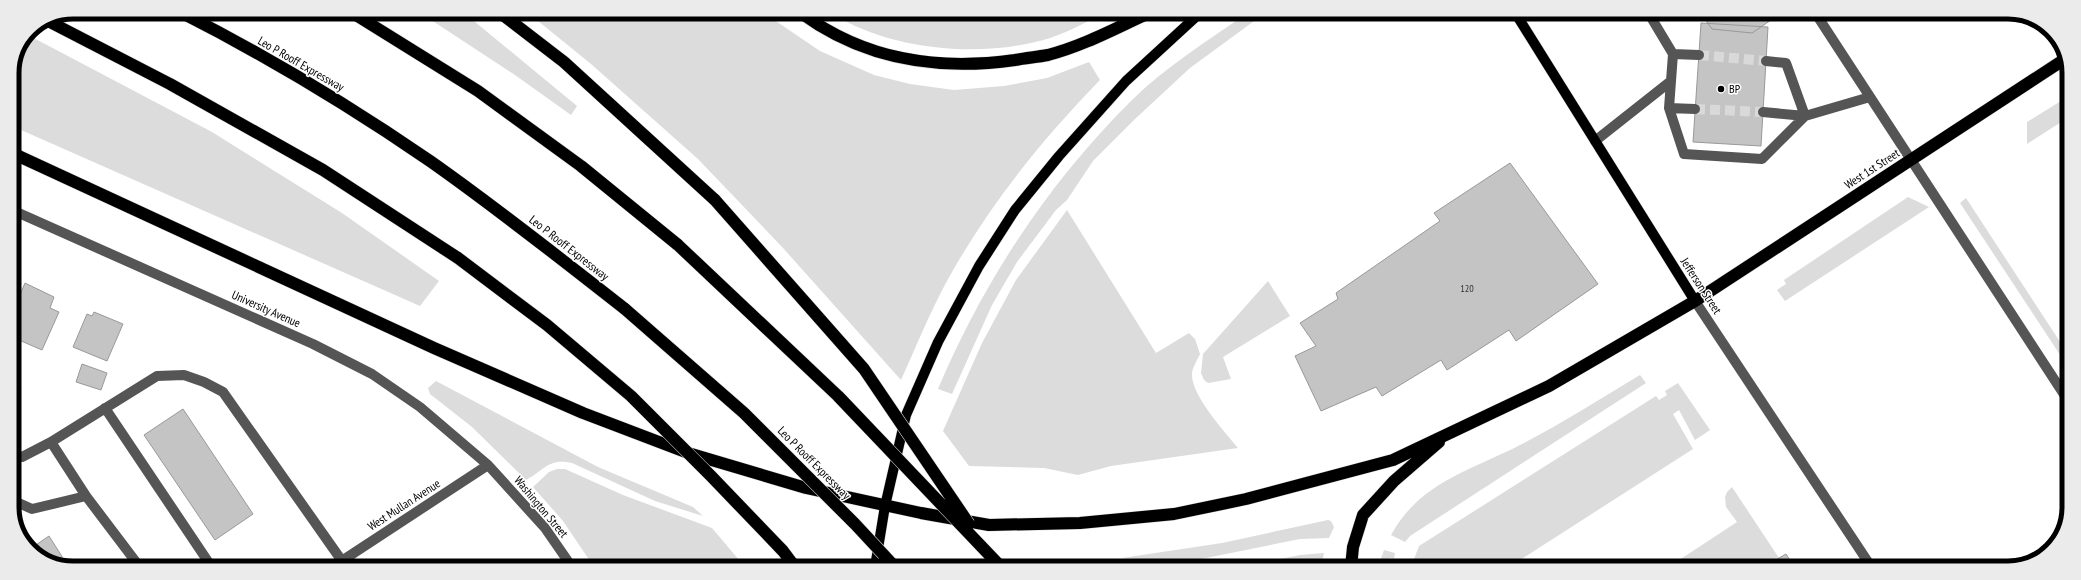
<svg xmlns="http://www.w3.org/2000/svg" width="2081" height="580" font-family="'PT Sans Narrow',sans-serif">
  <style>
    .green { fill: #dcdcdc }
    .building { fill: #c4c4c4; stroke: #999 }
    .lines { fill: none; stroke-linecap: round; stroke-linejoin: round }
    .minor-tunnel { stroke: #d9d9d9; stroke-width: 10; stroke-dasharray: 10 5; stroke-linecap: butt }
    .major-casing { stroke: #dbdbdb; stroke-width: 11 }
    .highway-casing { stroke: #dbdbdb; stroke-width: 13 }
    .minor { stroke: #555; stroke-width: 10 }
    .major { stroke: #000; stroke-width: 10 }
    .highway { stroke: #000; stroke-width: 12 }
    .highway-bridge-casing { stroke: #dbdbdb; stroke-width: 13; stroke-linecap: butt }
    .highway-bridge { stroke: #000; stroke-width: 12 }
    .poi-dot { fill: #000; stroke: #fff; stroke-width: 1.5 }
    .labels { text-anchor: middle; stroke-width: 3; stroke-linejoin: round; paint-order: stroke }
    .number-label { font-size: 10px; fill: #313131 }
    .street-label { font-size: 12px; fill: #000; stroke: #fff }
    .poi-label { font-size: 12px; fill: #000; stroke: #fff; text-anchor: start }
    .rim { fill: none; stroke: #000; stroke-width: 5 }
  </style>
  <rect width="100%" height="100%" fill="#fff"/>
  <path class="green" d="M419,12h44l114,94 -6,9 -56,-40z
    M527,12l237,1 56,38 54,24 36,9 44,6 50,-4 43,-8 42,-16 11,18c-60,62 -111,125 -153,201 -17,31 -31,66 -46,99l-118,-132 -85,-89 -107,-95z
    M831,13h273c-23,12 -47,25 -73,30 -63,14 -145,5 -200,-30z
    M1248,13h17l-75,55 -55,51 -42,42 -26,39 -11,10 -39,52 -25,43 -40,89 -14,-5c45,-107 111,-207 194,-289 35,-34 76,-60 116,-87z
    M28,35l184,97 130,81 97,68 -19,25 -408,-180v-53z
    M2069,96v21l-42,27v-22z
    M1908,197l21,10 -144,94 -8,-11 9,-6 -2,-4z
    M1966,198l102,156v13l-108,-164z
    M1067,210l89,143 33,-20 6,6 5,15c-3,6 -8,15 -8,20 -1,21 33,58 46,74l-127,18 -33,9 -34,-7 -75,-2 -26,-35 39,-88 34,-63z
    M1268,281l22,35 -67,41 8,22 -23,4 -4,-3 -3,-7 2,-19z
    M1640,375l6,8 -236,153 -5,6 -14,-7c29,-53 79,-64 129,-90 41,-21 80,-46 120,-70z
    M436,381l162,86 95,40 10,9 -48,-15 -83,-38c-24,-5 -27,7 -46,17l-54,-53 -42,-33 -2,-6z
    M1678,383l32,47 -15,10 -16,-30 -6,4 20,35 -184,118h-98l8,-21 237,-150 3,4 8,-5 -2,-4z
    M557,469h8l58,26 89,33 33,39h-151l-31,-46 -30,-34 16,-15z
    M1732,487l47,71 -14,10h-98l70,-46 -11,-15 -1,-10 2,-5z
    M1328,520l3,1 3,6 -5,11 -29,1 -114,23 -64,-4 100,-15z
    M1384,550l11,3 -1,6 -4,-1 -3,9h-9z
    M1324,553l-3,14h-80l59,-12z"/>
  <path class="building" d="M1701,14h79l-28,19 -40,-4z
    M1701,23l67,4 -7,119 -68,-4z
    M1510,163l88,121 -82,57 -7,-11 -62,40 -6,-10 -59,36 -6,-9 -55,24 -26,-55 21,-10 -16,-23 38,-24 -2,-6 104,-72 -6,-8z
    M25,283l29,14 -4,11 9,4 -17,38 -30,-13 2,-18 -2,-6z
    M94,312l29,12 -16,37 -34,-14 14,-33 5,2z
    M82,364l25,9 -6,17 -25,-8z
    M12,384l9,4 -9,21z
    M183,409l70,105 -38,26 -71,-105z
    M49,536l19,30h-10l-28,-17z
    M1786,554l9,14h-30l14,-10z
    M78,559l4,7h-14z"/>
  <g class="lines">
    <path class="minor-tunnel" d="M1699,55l67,6
      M1695,109l68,3"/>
    <defs>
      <path id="major" d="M1516,14l179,287
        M875,567l10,-61 21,-91 32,-73 41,-76 36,-56 44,-54 67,-75 74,-68"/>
      <path id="highway" d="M180,12c87,44 170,94 250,149 67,47 131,98 195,148
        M351,12l127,79 103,75 97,79
        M499,12l65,50 151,138
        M801,13c64,47 136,58 214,47 11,-2 22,-3 33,-5 35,-9 68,-27 101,-42
        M50,22l120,62 153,86 135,88
        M12,153l422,195 149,65 105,40 118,35 115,25 68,12 91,-2 94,-9 72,-15 147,-39 156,-74 146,-85 370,-242
        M1351,567l2,-20 10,-32 31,-34 45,-39"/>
    </defs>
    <use href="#major" class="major-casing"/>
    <use href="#highway" class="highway-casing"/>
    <path class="minor" d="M1649,14l24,40 -4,54 26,1
      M1816,14l251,385
      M1673,54l26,1
      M1669,108l15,46 78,5 43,-43 65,-19
      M1763,112l42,4 -19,-53 -20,-2
      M1595,141l76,-60
      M12,210l301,134 59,30 48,33 68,58 57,63 27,39
      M1695,301l177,267
      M105,408l106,158
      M51,442l35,54
      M12,456l10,1 29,-15 106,-66 27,-1 20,7 19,10 119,169
      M12,500l20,9 54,-13 53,70
      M334,566l154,-101"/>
    <use href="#major" class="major"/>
    <use href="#highway" class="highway"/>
    <defs>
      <path id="highway-bridge" d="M715,200l149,169 105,155
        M678,245l160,151 163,171
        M458,258l89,67 84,71 80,80 72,75 12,16
        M625,309l119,104 111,111 40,43"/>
    </defs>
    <use href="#highway-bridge" class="highway-bridge-casing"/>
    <use href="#highway-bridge" class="highway-bridge"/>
  </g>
  <circle class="poi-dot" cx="1721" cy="89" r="4"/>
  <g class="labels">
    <g class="number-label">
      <text x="1467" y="292">120</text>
    </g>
    <g class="street-label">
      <text transform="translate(301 64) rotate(30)" y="4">Leo P Rooff Expressway</text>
      <text transform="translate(1872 169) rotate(-33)" y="4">West 1st Street</text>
      <text transform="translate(569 248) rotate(38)" y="4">Leo P Rooff Expressway</text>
      <text transform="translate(1701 286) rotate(57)" y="4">Jefferson Street</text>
      <text transform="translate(266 309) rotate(24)" y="4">University Avenue</text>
      <text transform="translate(814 463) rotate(45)" y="4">Leo P Rooff Expressway</text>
      <text transform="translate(404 505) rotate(-33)" y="4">West Mullan Avenue</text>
      <text transform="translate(541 507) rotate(50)" y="4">Washington Street</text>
    </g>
    <g class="poi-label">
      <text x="1729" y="93">BP</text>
    </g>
  </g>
  <path d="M0 0H2081V580H0ZM73 19H2008A54 54 0 0 1 2062 73V507A54 54 0 0 1 2008 561H73A54 54 0 0 1 19 507V73A54 54 0 0 1 73 19Z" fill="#ebebeb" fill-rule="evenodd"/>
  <path class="rim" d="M73 19H2008A54 54 0 0 1 2062 73V507A54 54 0 0 1 2008 561H73A54 54 0 0 1 19 507V73A54 54 0 0 1 73 19Z"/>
</svg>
